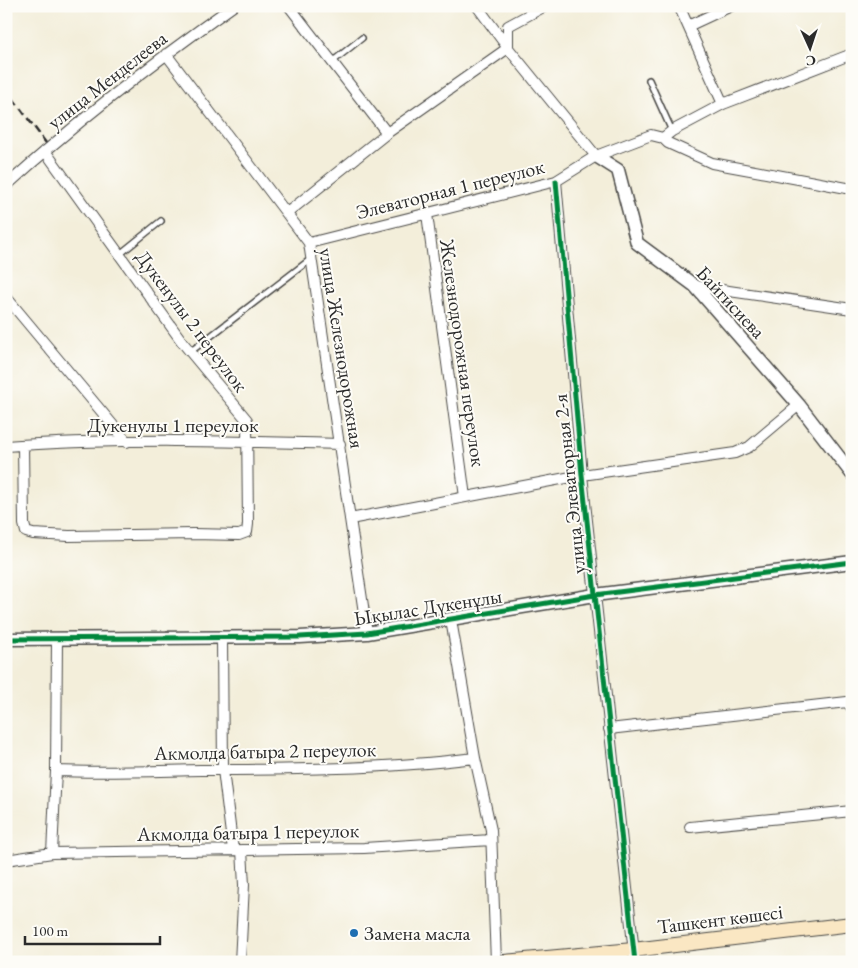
<svg xmlns="http://www.w3.org/2000/svg" width="858" height="968" font-family="'EB Garamond',serif">
  <style>
    .lines { fill: none; stroke-linecap: round; stroke-linejoin: round }
    .service-casing { stroke: #494845; stroke-width: 8 }
    .minor-casing { stroke: #494845; stroke-width: 12 }
    .tertiary-casing { stroke: #494845; stroke-width: 15 }
    .secondary-casing { stroke: #494845; stroke-width: 16 }
    .service { stroke: #fff; stroke-width: 5 }
    .minor { stroke: #fff; stroke-width: 10 }
    .tertiary { stroke: #fff; stroke-width: 12 }
    .secondary { stroke: #fae7c3; stroke-width: 14 }
    .rail { stroke: #2b2b2b; stroke-width: 2.5; stroke-dasharray: 8 4; stroke-linecap: butt }
    .cycleway-casing { stroke: #fdfcf7; stroke-width: 8 }
    .cycleway { stroke: #00873e; stroke-width: 5 }
    .poi-dot { fill: #1f6fb2; stroke: #fdfcf7; stroke-width: 2 }
    .labels { text-anchor: middle; stroke-width: 4; stroke-linejoin: round; paint-order: stroke }
    .street-label { font-size: 20px; fill: #2b2b2b; stroke: #fdfcf7 }
    .poi-label { font-size: 20px; fill: #2b2b2b; stroke: #fdfcf7; text-anchor: start }
  </style>
  <rect width="100%" height="100%" fill="#fdfcf7"/>
  <filter id="ink" filterUnits="userSpaceOnUse"><feTurbulence type="fractalNoise" baseFrequency=".02" numOctaves="2"/><feDisplacementMap in="SourceGraphic" scale="10" xChannelSelector="R" yChannelSelector="G"/><feConvolveMatrix kernelMatrix="1 2 1 2 8 2 1 2 1" color-interpolation-filters="sRGB"/></filter>
  <filter id="wash" filterUnits="userSpaceOnUse"><feTurbulence type="fractalNoise" baseFrequency=".0096" numOctaves="4" result="noise"/><feDisplacementMap in="SourceGraphic" scale="20" xChannelSelector="R" yChannelSelector="G"/><feGaussianBlur stdDeviation="1.12" result="paint"/><feColorMatrix in="noise" values="0 0 0 0 0 0 0 0 0 0 0 0 0 0 0 0 0 1.4 0 .05"/><feComposite in="paint" operator="in"/></filter>
  <g filter="url(#wash)">
    <rect width="100%" height="100%" fill="#f3eeda"/>
  </g>
  <g filter="url(#ink)">
    <g class="lines">
      <defs>
        <path id="service" d="M332,62l30,-24
          M649,80l23,51
          M120,254l41,-33
          M190,352l121,-93"/>
        <path id="minor" d="M289,6l98,127
          M477,6l31,42 88,108
          M679,6l44,98
          M688,26l43,-20
          M166,54l143,189 58,390
          M663,138l9,-7 51,-27 129,-50
          M556,181l26,294 53,487
          M6,186c71,-65 148,-124 227,-180
          M287,213l100,-80 121,-85v-22l37,-20
          M427,214l38,283
          M309,243l247,-62 40,-25 55,-21 12,3 5,5 44,20 140,26
          M695,286l157,23
          M6,297l121,145
          M23,445l1,79 2,8 7,2 36,2 124,-2 46,1 8,-3 1,-8 -1,-104 -64,-77 -138,-192
          M6,446c111,-8 223,-5 334,-2
          M350,519l232,-44 153,-22 14,-6 50,-42
          M451,620l24,138 16,72 5,132
          M222,637l1,133 10,80
          M609,729l238,-27 5,6
          M56,771c48,2 96,0 145,-1 91,0 183,-1 274,-12
          M690,827l162,-16
          M52,853l4,-82 1,-132
          M6,860l46,-7 312,-5 127,-8
          M240,962l4,-77 -2,-35"/>
        <path id="tertiary" d="M596,156l22,14 19,73 58,43 104,119 53,69
          M6,639l294,-2 67,-4 228,-38 257,-33"/>
        <path id="secondary" d="M504,962l129,-12 219,-26"/>
      </defs>
      <use href="#service" class="service-casing"/>
      <use href="#minor" class="minor-casing"/>
      <use href="#tertiary" class="tertiary-casing"/>
      <use href="#secondary" class="secondary-casing"/>
      <use href="#service" class="service"/>
      <use href="#minor" class="minor"/>
      <use href="#tertiary" class="tertiary"/>
      <use href="#secondary" class="secondary"/>
      <path class="rail" d="M6,89l40,54"/>
      <defs>
        <path id="cycleway" d="M556,181l26,294 53,487
          M6,639l294,-2 67,-4 228,-38 257,-33"/>
      </defs>
      <use href="#cycleway" class="cycleway-casing"/>
      <use href="#cycleway" class="cycleway"/>
    </g>
  </g>
  <circle class="poi-dot" cx="354" cy="933" r="5"/>
  <g class="labels">
    <g class="street-label">
      <text transform="translate(107 80) rotate(-38)" y="7">улица Менделеева</text>
      <text transform="translate(450 189) rotate(-14)" y="7">Элеваторная 1 переулок</text>
      <text transform="translate(731 302) rotate(47)" y="7">Байгисиева</text>
      <text transform="translate(192 321) rotate(53)" y="7">Дукенулы 2 переулок</text>
      <text transform="translate(342 348) rotate(81)" y="7">улица Железнодорожная</text>
      <text transform="translate(463 353) rotate(82)" y="7">Железнодорожная переулок</text>
      <text x="173" y="432">Дукенулы 1 переулок</text>
      <text transform="translate(569 484) rotate(-96)" y="7">улица Элеваторная 2-я</text>
      <text transform="translate(428 607) rotate(-9)" y="7">Ықылас Дүкенұлы</text>
      <text transform="translate(265 751) rotate(-1)" y="7">Акмолда батыра 2 переулок</text>
      <text transform="translate(248 832) rotate(-1)" y="7">Акмолда батыра 1 переулок</text>
      <text transform="translate(720 919) rotate(-7)" y="7">Ташкент көшесі</text>
    </g>
    <g class="poi-label">
      <text x="364" y="940">Замена масла</text>
    </g>
  </g>
  <rect width="858" height="968" fill="none" stroke="#fdfcf7" stroke-width="25"/>
  <g transform="translate(810 48) rotate(177)" stroke="#fdfcf7" stroke-width="4" paint-order="stroke">
  <path d="M0-4L9 19L0 12L-9 19Z" fill="#2b2b2b"/>
  <text y="-8" font-size="14" font-weight="bold" text-anchor="middle" fill="#2b2b2b">С</text>
  </g>
  <path d="M25 936v8h135v-8" fill="none" stroke="#2b2b2b" stroke-width="2.5"/>
  <text x="32" y="936" font-size="15" fill="#2b2b2b" stroke="#fdfcf7" stroke-width="4" paint-order="stroke">100 m</text>
</svg>
